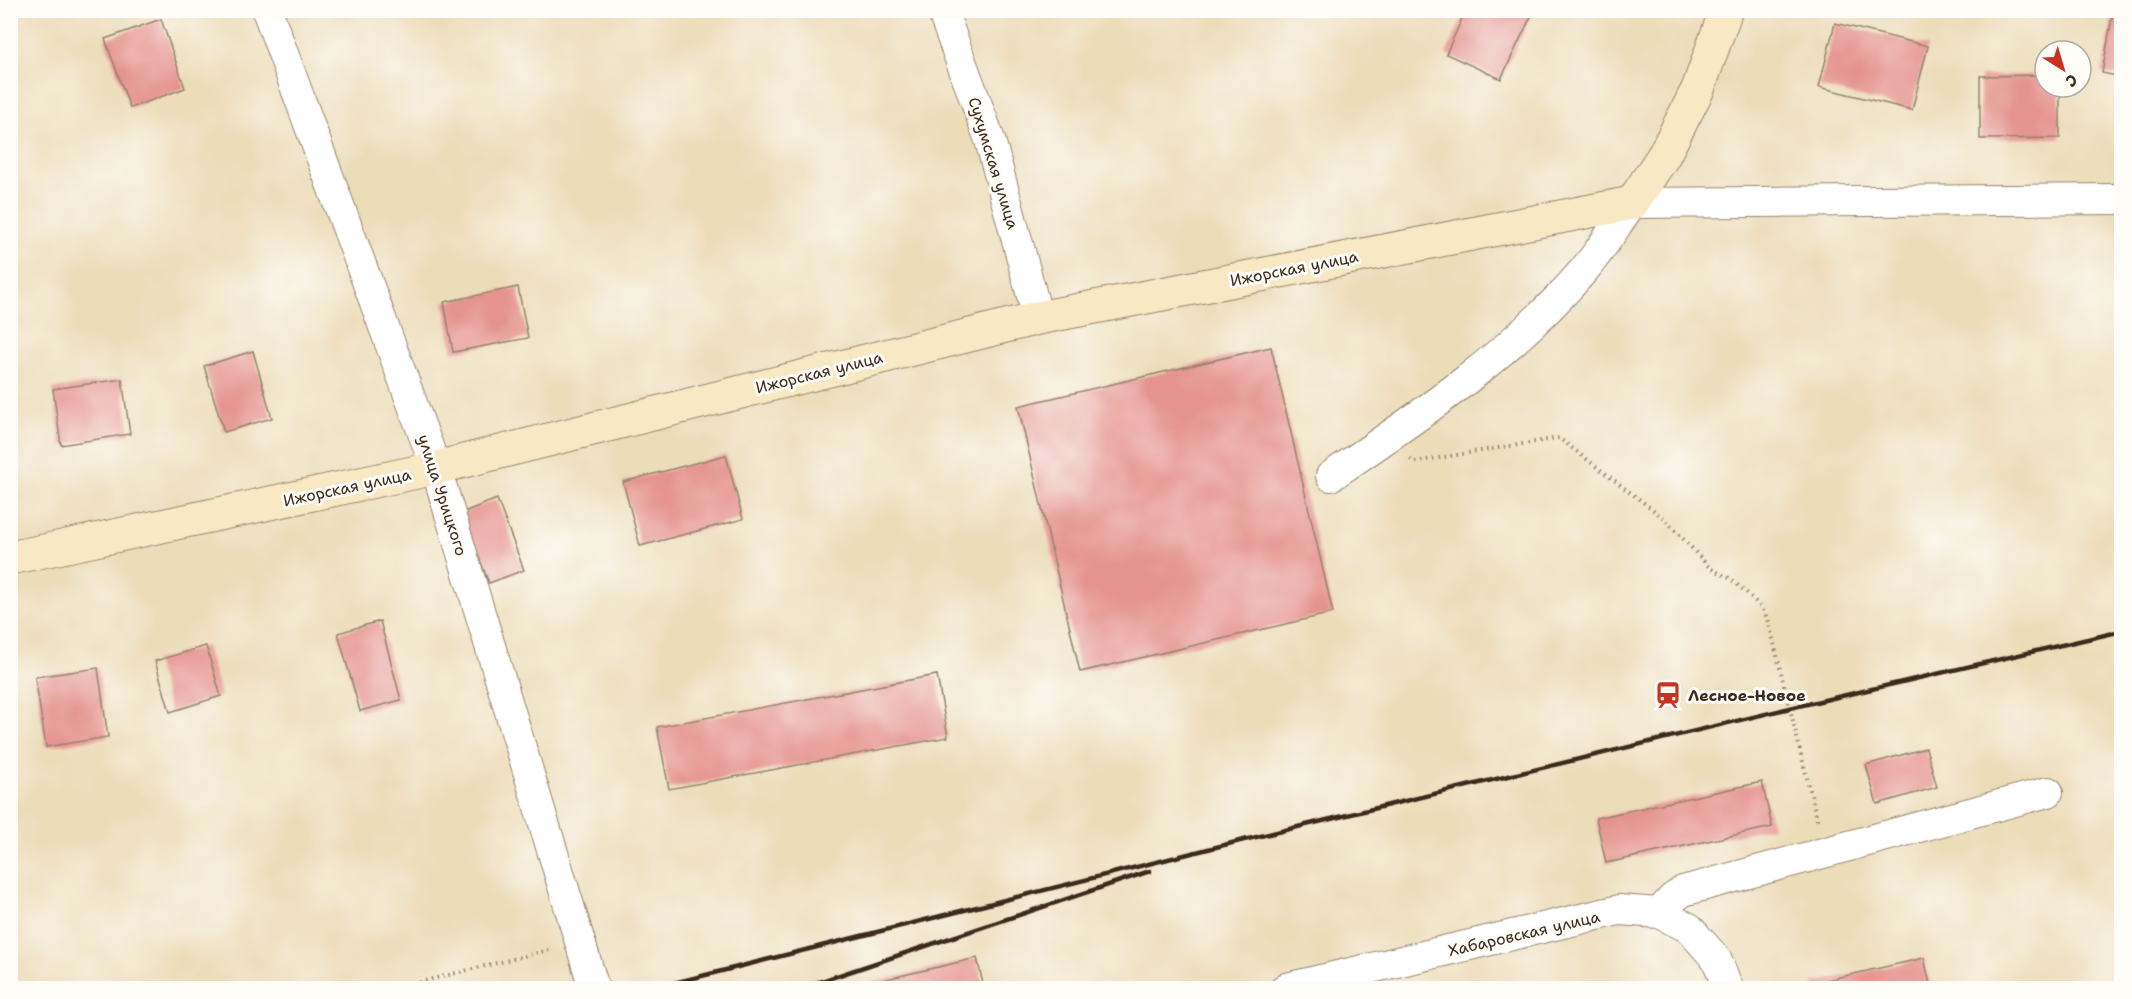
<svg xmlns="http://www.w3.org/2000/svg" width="2132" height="999" font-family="'Shantell Sans',sans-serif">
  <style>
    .building { fill: #e5938e }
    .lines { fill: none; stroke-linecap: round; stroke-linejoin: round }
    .street-casing { stroke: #94846c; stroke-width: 32 }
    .secondary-casing { stroke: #94846c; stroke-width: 35 }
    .path { stroke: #94846c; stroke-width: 4; stroke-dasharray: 1.5 4.5; stroke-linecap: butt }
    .street { stroke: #fff; stroke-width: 30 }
    .secondary { stroke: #f8e8c3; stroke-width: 33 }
    .rail { stroke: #3b2a1e; stroke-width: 4.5 }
    .labels { text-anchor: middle; stroke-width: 6; stroke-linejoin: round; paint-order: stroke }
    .street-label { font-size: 16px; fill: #3b2a1e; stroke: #fdfcf7 }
    .poi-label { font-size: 16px; font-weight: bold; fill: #3b2a1e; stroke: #fdfcf7; text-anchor: start }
  </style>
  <rect width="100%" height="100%" fill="#fdfcf7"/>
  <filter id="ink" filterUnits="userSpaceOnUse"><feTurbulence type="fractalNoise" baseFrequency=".0167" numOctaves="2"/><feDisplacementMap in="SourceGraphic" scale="12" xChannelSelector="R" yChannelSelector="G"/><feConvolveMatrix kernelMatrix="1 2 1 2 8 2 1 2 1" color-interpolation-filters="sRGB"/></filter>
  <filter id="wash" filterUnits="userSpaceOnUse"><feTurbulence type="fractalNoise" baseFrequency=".008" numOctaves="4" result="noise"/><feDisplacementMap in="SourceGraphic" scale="24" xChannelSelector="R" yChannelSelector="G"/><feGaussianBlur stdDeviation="1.35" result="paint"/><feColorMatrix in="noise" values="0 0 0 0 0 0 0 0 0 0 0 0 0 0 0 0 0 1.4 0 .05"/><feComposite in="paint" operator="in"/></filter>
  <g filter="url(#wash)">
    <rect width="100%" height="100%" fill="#ecddb9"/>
    <g id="blocks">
      <path class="building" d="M1466,10h68l-33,69 -55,-25z
        M2113,12l9,2v63l-20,-4z
        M161,19l24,69 -55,20 -25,-69z
        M1835,23l93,23 -16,64 -93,-23z
        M2045,75v12h15v51l-80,1v-63z
        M518,287l10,51 -75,14 -9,-50z
        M1271,347l62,266 -253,59 -62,-266z
        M253,351l19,67 -48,14 -20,-66z
        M122,379l8,55 -69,11 -8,-56z
        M726,455l17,64 -103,27 -17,-64z
        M497,499l27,71 -35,13 -28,-70z
        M380,621l21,79 -41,11 -22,-78z
        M206,646l15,50 -51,16 -15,-51z
        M98,668l10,69 -62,10 -11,-70z
        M937,675l11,62 -279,52 -12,-62z
        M1926,748l11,39 -60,17 -11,-39z
        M1762,782l10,45 -166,36 -10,-45z
        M977,958l7,30h-114l-1,-5z
        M1924,958l7,30h-116l-1,-5z"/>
    </g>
  </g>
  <g filter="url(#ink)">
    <use href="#blocks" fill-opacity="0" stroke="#94846c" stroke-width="1.5"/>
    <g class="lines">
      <defs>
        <path id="street" d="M267,10l169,458 158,520
          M942,10l48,130 48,178
          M1331,476c89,-60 183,-124 253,-206 18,-21 32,-45 48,-67l490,-4
          M1659,913l13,-14 11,-8 365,-99
          M1286,988l333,-78 40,3 30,15 28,32 11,28"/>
        <path id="secondary" d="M10,558l426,-90 602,-150 594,-115 32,-48 34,-66 28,-79"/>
      </defs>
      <use href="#street" class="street-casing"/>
      <use href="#secondary" class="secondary-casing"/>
      <path class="path" d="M1410,459l4,3 145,-24 106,81 45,49 21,11 15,13 16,16 6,11 50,204
        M396,988l153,-38"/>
      <use href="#street" class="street"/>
      <use href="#secondary" class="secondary"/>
      <path class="rail" d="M654,988l590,-148 546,-132 332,-77
        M801,988l349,-117"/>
    </g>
  </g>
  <defs>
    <symbol id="station-bare" viewBox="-9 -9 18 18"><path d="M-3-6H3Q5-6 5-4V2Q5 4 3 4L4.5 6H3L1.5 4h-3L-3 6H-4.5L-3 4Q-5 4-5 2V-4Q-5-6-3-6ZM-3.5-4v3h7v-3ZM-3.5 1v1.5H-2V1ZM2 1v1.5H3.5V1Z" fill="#c8321e" stroke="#fdfcf7" stroke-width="2.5" paint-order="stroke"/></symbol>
  </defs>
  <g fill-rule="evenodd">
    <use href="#station-bare" x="1649" y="676" width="38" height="38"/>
  </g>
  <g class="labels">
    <g class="street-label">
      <text transform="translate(994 163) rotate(73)" y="6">Сухумская улица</text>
      <text transform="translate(1294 268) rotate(-11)" y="6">Ижорская улица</text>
      <text transform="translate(819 372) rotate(-14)" y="6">Ижорская улица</text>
      <text transform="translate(347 487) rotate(-12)" y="6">Ижорская улица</text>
      <text transform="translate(443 495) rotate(72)" y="6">улица Урицкого</text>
      <text transform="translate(1524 933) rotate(-13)" y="6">Хабаровская улица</text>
    </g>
    <g class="poi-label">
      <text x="1688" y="701">Лесное-Новое</text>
    </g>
  </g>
  <rect width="2132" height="999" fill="none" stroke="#fdfcf7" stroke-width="36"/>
  <g transform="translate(2063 69) rotate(143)"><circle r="28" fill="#fdfcf7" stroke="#afa8a0" stroke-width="1.5"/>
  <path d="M0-4.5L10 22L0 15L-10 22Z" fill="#c8321e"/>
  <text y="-9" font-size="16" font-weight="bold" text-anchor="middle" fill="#3b2a1e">С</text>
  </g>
</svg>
